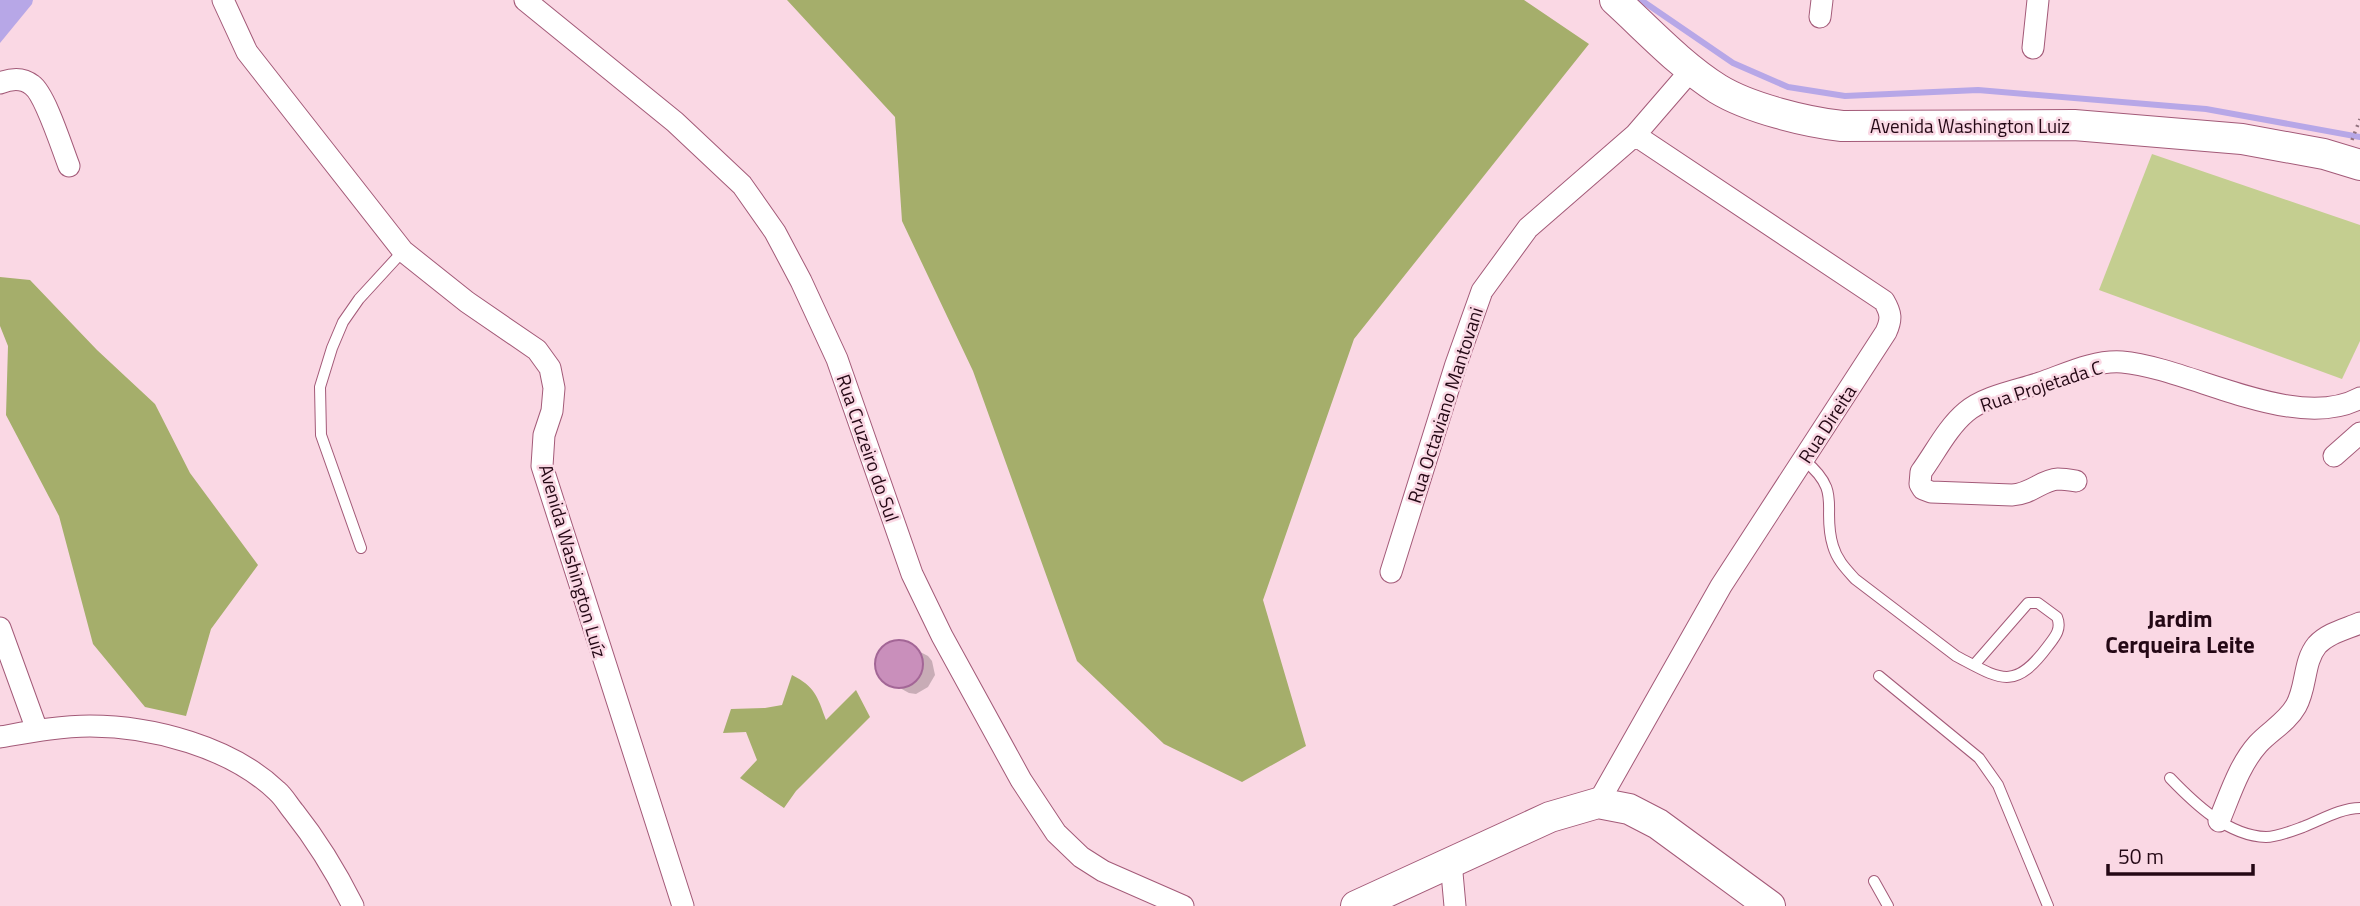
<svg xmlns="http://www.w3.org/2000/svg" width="2360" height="906" font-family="'Titillium Web',sans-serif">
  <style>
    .green { fill: #c4ce90 }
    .forest { fill: #a5ae6b }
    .water { fill: #b7a7e7 }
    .shadow { fill: #0003 }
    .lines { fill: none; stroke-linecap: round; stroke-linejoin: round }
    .stream { stroke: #b7a7e7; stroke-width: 6 }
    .building { fill: #c98fbb; stroke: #a36696; stroke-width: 2 }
    .lane-casing { stroke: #a35a78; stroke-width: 12 }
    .street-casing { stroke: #a35a78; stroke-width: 23 }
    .secondary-casing { stroke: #a35a78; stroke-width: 32 }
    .path { stroke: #92737f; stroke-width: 3.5; stroke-dasharray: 2 5; stroke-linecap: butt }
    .lane { stroke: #fff; stroke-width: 10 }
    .street { stroke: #fff; stroke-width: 21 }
    .secondary { stroke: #fff; stroke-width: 30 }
    .labels { text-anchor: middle; stroke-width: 5; stroke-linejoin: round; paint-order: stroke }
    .street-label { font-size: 19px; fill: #240815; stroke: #fad8e4 }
    .quarter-label { font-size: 23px; font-weight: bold; fill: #240815; stroke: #fad8e4 }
  </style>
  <rect width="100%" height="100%" fill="#fad8e4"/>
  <path class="green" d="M2152,154l208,71v116l-18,38 -243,-89z"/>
  <path class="forest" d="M787,0h737l65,44 -235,295 -91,261 43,146 -64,36 -78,-38 -87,-83 -104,-290 -71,-150 -7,-104z
    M0,277l30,3 67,70 58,54 35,69 68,92 -47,64 -25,87 -41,-9 -52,-63 -34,-128 -53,-101 2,-69 -8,-20z
    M792,675c23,12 25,20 34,45l30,-30 14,27 -74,74 -12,17 -44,-30 17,-18 -11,-28 -23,1 8,-24 34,-1 17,-3z"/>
  <path class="water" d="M0,0h33l-1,4 -32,39z"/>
  <path class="shadow" d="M901,642l27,14 4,5 3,14 -7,12 -12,7 -7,-1 -27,-15 -5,-13 1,-8 9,-12z"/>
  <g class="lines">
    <path class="stream" d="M1641,0l92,63 55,24 57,9 133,-6 228,19 154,28"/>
  </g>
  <path class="building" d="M875 664a24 24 0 1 1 48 0a24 24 0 1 1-48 0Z"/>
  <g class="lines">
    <defs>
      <path id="lane" d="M1804,460c40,33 17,47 29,86 4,14 13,23 22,33l101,77c44,23 58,36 92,-10 7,-9 14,-17 9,-29l-19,-14h-10l-54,62
        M361,548l-40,-113 -1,-48 12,-39 11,-26 16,-23 44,-48
        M1879,676l100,82 19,27 50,121
        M2170,778c24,25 58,58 96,59 11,0 26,-6 37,-10 18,-7 38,-19 57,-19
        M1874,881l14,25"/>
      <path id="street" d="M223,0l24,52 156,199 64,51 70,48 13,18 4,20 -2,23 -8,24 -2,31 141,440
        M525,0l150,122 67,63 33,47 26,49 36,78 75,215 30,62 79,144 35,53 25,24 22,14 80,35
        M1820,17l2,-17
        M2033,48l5,-48
        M0,83c10,-4 22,-6 32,2 13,9 30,63 37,81
        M2334,456l26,-23
        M2076,481c-6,-1 -13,-2 -18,-2 -17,1 -26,15 -46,16l-81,-3 -8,-3 -3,-5 1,-12c14,-19 26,-44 45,-60 19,-16 50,-21 74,-29 26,-9 54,-23 82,-21 68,6 174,71 238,36
        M1391,572l65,-208 26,-73 46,-63 107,-93 57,-66
        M0,628l37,102
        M0,737c29,-5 60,-11 90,-11 62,0 141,21 187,65 7,6 11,14 17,21 23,29 42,60 59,94
        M1598,803l123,-217 165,-254c6,-13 5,-19 -2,-31l-249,-166
        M2219,821c11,-26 20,-56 39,-77 12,-13 29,-22 38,-38 11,-19 7,-44 21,-61 11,-12 29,-16 43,-22
        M1451,862l4,44"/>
      <path id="secondary" d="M1615,0c33,30 65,65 103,89 31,19 88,33 124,37l232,-1 168,14 82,15 36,11
        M1356,906l194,-89 48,-14 31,6 29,15 112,82"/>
    </defs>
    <use href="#lane" class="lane-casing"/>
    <use href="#street" class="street-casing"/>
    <use href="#secondary" class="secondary-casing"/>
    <path class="path" d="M2352,140l8,-21"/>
    <use href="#lane" class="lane"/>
    <use href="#street" class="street"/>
    <use href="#secondary" class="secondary"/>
  </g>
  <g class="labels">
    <g class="street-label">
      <text x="1970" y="133">Avenida Washington Luiz</text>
      <text transform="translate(2041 386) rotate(-18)" y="7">Rua Projetada C</text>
      <text transform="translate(1445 405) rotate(-72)" y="7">Rua Octaviano Mantovani</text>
      <text transform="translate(1827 424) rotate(-57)" y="7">Rua Direita</text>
      <text transform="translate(868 448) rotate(71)" y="7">Rua Cruzeiro do Sul</text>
      <text transform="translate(573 561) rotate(74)" y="7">Avenida Washington Luíz</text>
    </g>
    <g class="quarter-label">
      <text x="2180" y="627">Jardim<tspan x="2180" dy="26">Cerqueira Leite</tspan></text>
    </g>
  </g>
  <path d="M2108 864v10h145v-10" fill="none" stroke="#240815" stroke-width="3.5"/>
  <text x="2118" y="864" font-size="21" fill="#240815" stroke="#fad8e4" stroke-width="5" paint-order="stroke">50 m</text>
</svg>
